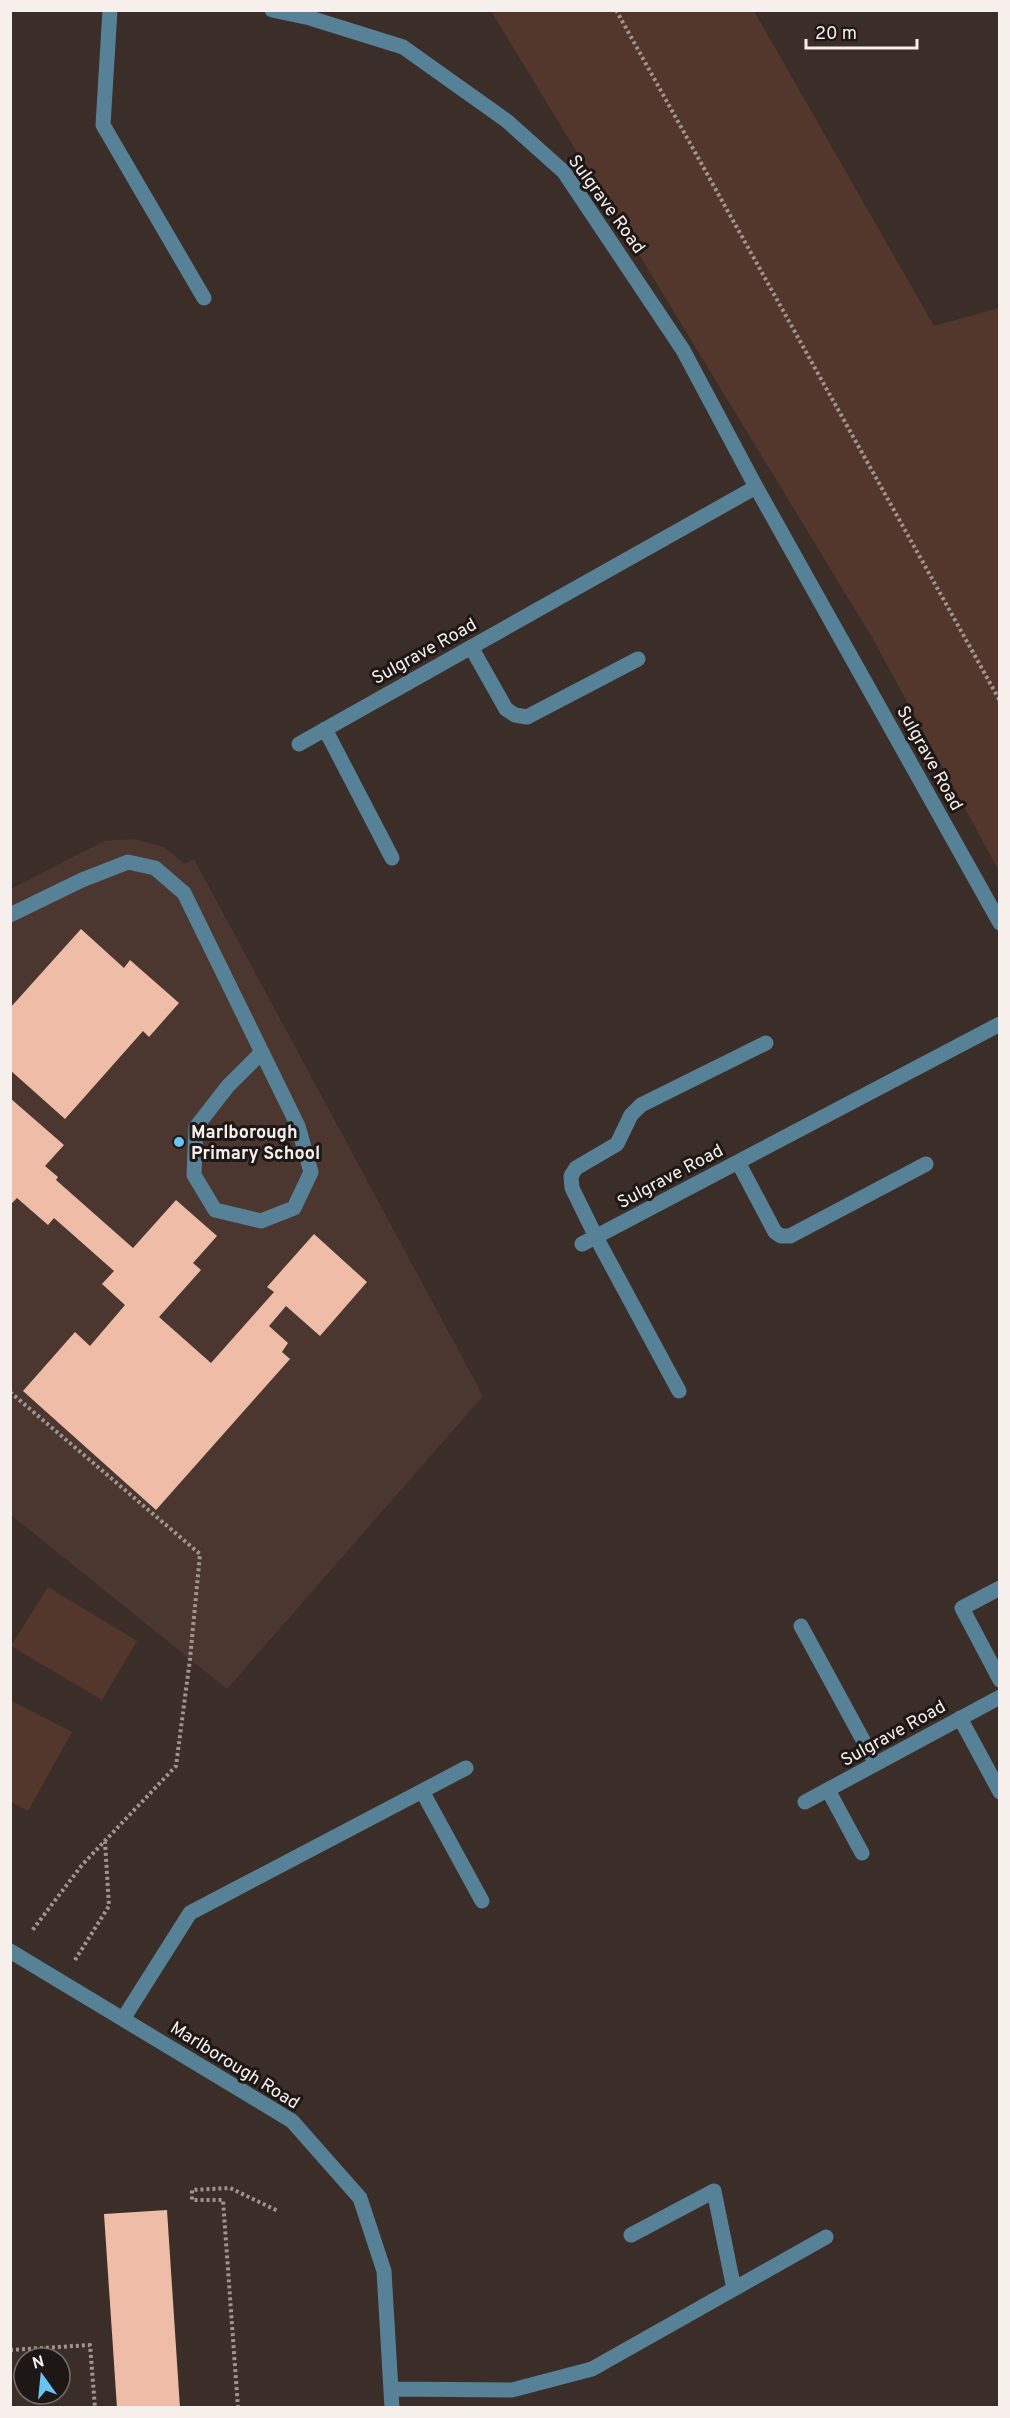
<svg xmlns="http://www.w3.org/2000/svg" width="1010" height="2418" font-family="Overpass,sans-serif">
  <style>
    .built { fill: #4b3730 }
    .green { fill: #54372c }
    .building { fill: #efbca7 }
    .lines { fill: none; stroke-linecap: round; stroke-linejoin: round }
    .path { stroke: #9f9490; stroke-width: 4; stroke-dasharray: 3 3; stroke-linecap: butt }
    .minor { stroke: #578196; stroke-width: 15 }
    .poi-dot { fill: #68c4f0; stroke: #1d1715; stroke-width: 2 }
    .labels { text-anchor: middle; stroke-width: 6; stroke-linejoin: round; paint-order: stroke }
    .street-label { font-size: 18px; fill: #f7efeb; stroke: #1d1715 }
    .poi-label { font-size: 18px; font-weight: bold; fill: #f7efeb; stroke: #1d1715; text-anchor: start }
  </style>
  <rect width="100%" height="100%" fill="#3b2d28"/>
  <path class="built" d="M134,839l30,8 20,17 10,-5 289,537 -256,293 -216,-174v-626l93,-48z"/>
  <path class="green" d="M491,11h263l180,315 65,-18v563l-126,-232z
    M48,1587l89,54 -35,59 -91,-54z
    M10,1700l62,32 -44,79 -17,-9z"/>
  <path class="building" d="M81,929l43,39 6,-8 49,43 -30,34 -6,-6 -78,88 -55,-49v-62z
    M10,1098l54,47 -19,21 13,11 -2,3 77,68 43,-48 41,36 -24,27 8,7 -42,47 52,46 63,-71 -7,-5 47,-53 53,48 -47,54 -34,-30 -17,20 19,17 -6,9 8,7 -134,151 -133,-119 52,-59 15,14 35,-41 -23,-21 12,-13 -60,-53 -6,7 -31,-27 -7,7z
    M167,2210l13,198h-63l-13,-194z"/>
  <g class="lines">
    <path class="path" d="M616,10l384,691
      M10,1392l190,162 -10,105 -14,107 -94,99 -51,67
      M75,1960l34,-54 -4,-64
      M10,2350l80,-5 5,63
      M238,2408l-15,-208h-31v-10l38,-2 48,23"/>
    <path class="minor" d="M110,10l-7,115 101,173
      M272,10l38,8 93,29 104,74 57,51 119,178 73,137 244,436
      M471,647l35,62 9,6 12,2 111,-58
      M325,729l67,129
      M299,744l457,-257
      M10,915l72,-35 46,-18 27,6 29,25 114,233 13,46 -17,36 -33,13 -46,-11 -21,-35 2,-48 32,-41 34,-34
      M738,1162l37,70 6,4h9l136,-72
      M582,1244l418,-220
      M679,1391l-83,-154 -24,-49 -1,-12 5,-8 41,-24 14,-29 10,-10 125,-62
      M1000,1588l-38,20 38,72
      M801,1626l75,138
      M960,1718l40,74
      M828,1790l34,63
      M422,1791l60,110
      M805,1802l195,-105
      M10,1951l282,170 68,77 24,73 8,137
      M123,2019l67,-106 276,-145
      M631,2235l83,-44 20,98
      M391,2389l121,1 80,-21 234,-132"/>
  </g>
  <circle class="poi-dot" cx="179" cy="1142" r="6"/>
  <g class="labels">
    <g class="street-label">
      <text transform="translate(607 204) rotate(54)" y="6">Sulgrave Road</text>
      <text transform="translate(424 651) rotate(-29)" y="6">Sulgrave Road</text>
      <text transform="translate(930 758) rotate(61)" y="6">Sulgrave Road</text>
      <text transform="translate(670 1176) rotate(-28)" y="6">Sulgrave Road</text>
      <text transform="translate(893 1733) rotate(-29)" y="6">Sulgrave Road</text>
      <text transform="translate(235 2065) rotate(32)" y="6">Marlborough Road</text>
    </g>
    <g class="poi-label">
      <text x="191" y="1138">Marlborough<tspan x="191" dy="21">Primary School</tspan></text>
    </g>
  </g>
  <rect width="1010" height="2418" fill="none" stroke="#f7efeb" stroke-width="24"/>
  <g transform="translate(42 2376) rotate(345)"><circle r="28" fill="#1d1715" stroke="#746d6b" stroke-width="1.5"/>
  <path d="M0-4.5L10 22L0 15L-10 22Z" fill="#68c4f0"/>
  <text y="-9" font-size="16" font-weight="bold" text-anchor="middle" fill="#f7efeb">N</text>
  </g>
  <path d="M806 39v9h111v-9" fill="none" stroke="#f7efeb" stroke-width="3"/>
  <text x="815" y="39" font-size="18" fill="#f7efeb" stroke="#1d1715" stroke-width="4.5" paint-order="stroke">20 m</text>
</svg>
